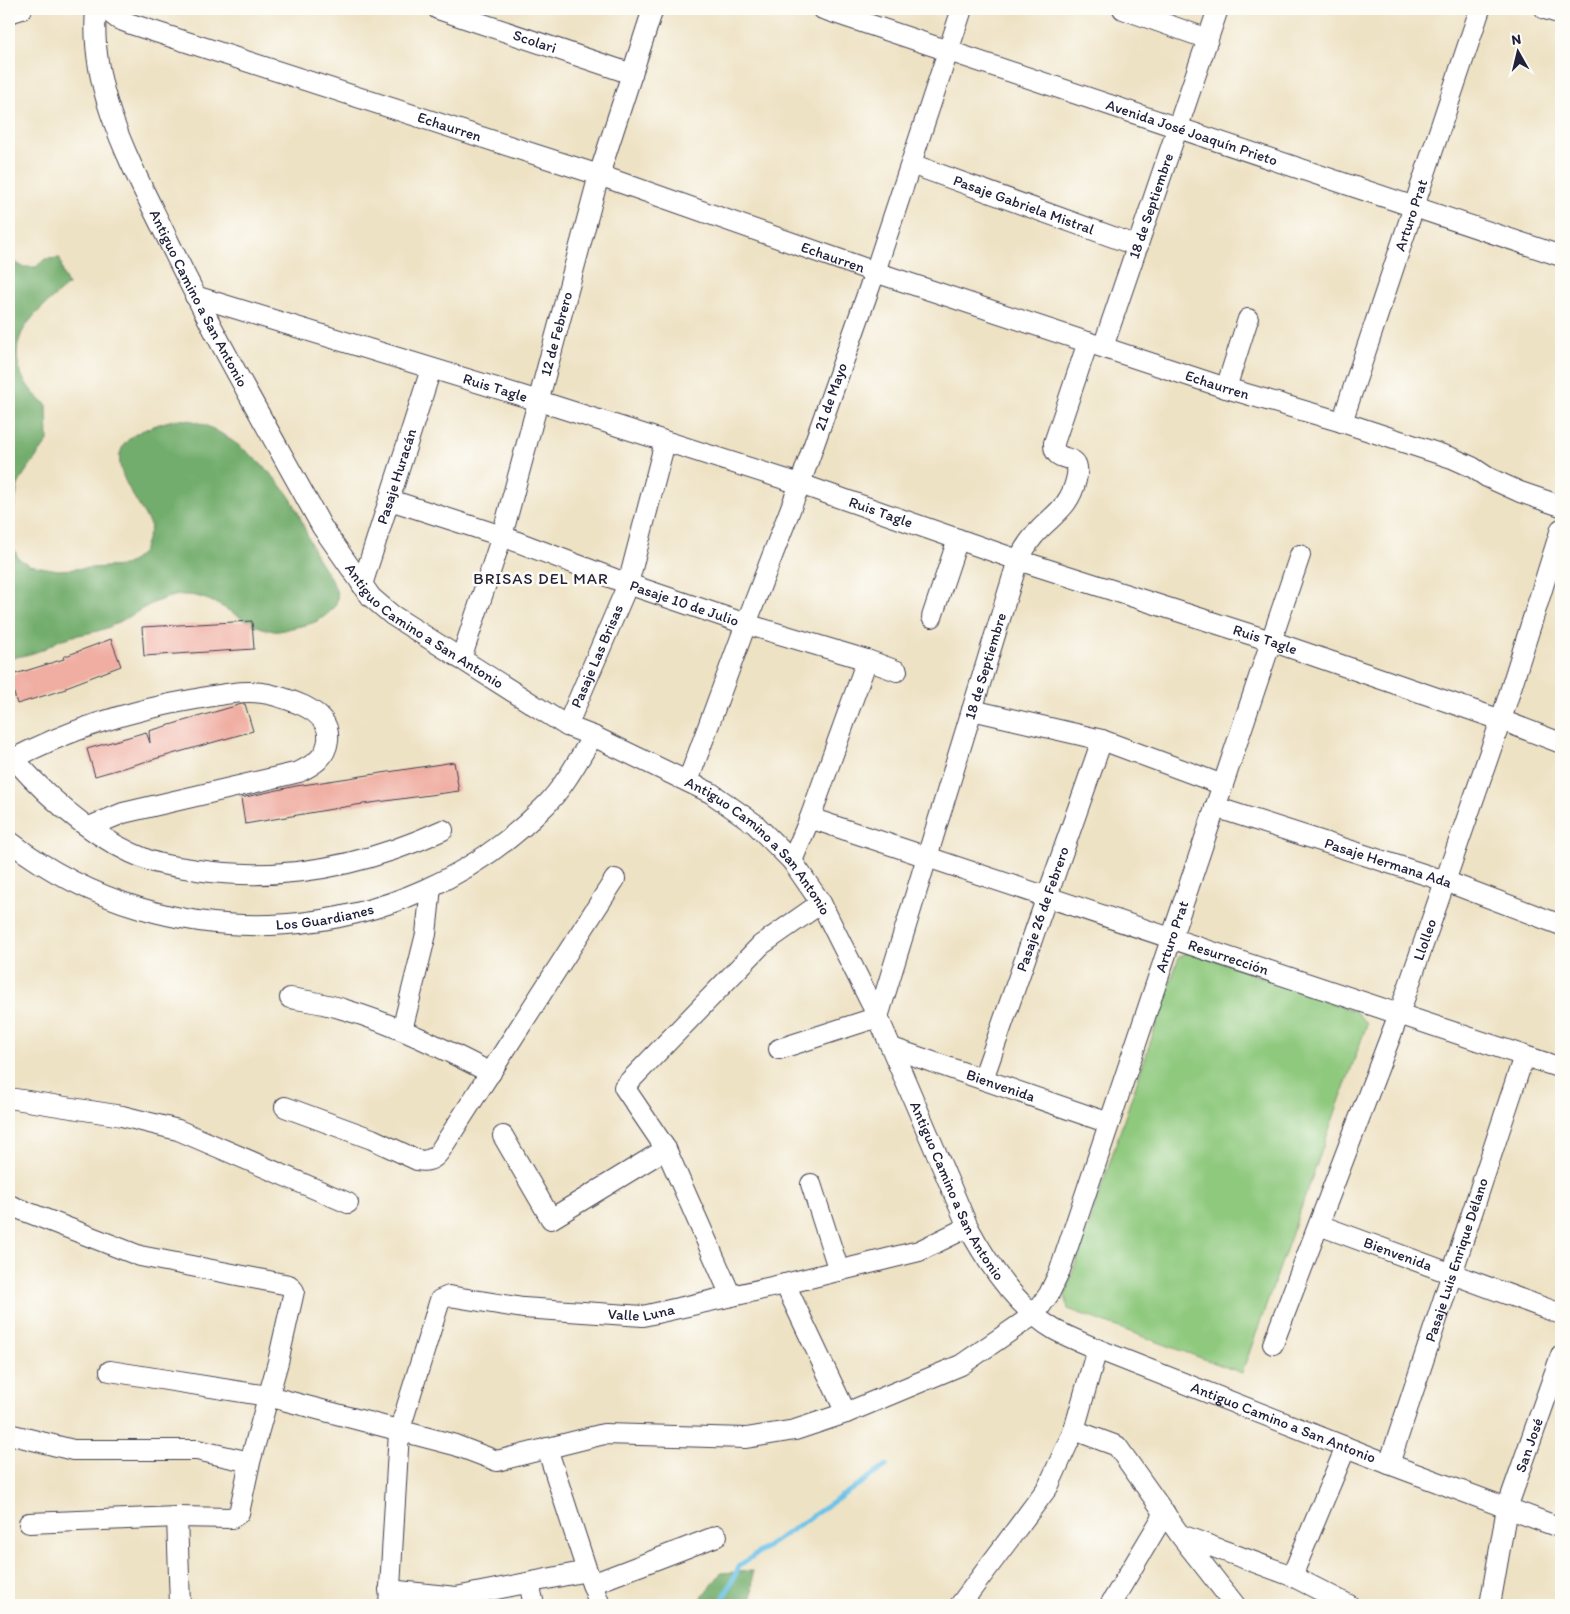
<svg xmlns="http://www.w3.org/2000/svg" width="1570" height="1614" font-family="Itim,sans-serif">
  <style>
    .green { fill: #8fc97e; stroke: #58765c }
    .forest { fill: #73ad6d; stroke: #4a6854 }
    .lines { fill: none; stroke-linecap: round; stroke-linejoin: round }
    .stream { stroke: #6bc2e8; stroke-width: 5 }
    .building { fill: #f0aea3 }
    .minor-casing { stroke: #413f50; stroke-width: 22 }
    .minor { stroke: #fff; stroke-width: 20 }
    .labels { text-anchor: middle; stroke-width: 5; stroke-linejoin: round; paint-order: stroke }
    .street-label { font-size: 15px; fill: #22223b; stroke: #fdfcf7 }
    .neighbourhood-label { font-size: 16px; letter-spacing: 1px; fill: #22223b; stroke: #fdfcf7 }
  </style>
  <rect width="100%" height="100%" fill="#fdfcf7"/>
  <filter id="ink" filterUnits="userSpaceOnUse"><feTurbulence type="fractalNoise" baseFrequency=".02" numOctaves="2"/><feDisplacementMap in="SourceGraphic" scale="10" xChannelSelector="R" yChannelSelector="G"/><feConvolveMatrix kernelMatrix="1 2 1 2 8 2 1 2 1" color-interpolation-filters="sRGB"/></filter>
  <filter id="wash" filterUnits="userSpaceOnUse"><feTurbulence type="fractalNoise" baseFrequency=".0096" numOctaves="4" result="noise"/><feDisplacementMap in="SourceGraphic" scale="20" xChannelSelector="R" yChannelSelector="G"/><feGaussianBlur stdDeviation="1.12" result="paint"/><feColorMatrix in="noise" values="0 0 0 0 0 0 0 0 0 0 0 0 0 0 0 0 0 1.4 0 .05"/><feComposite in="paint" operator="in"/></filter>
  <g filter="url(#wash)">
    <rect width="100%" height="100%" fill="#eee2c4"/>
    <path class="green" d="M1192,951l164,61 11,12 -125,349 -174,-64 -3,-14 114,-338z"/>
    <path class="forest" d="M9,258l14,9h13l9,-8 15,-1 3,16 5,11c-14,12 -29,24 -40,38 -22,29 -8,63 19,82l1,36 -24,33 -6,11 -4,22 -2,26 1,13 5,12 11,7 29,5 65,-4 11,-6 9,-8 8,-25c-16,-34 -59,-76 -5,-98 13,-5 27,-11 41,-9 33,3 92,55 107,84 8,15 13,33 21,49 6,13 19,26 22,41 3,12 -12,23 -22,28 -7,3 -15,4 -23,6 -5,1 -13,4 -18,3 -32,-5 -56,-36 -89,-36 -30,0 -54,24 -81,34 -13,5 -28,5 -41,10 -9,3 -16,9 -24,12 -10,4 -20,5 -30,8z
      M753,1571l-1,34h-56l25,-32z"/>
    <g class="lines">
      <path class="stream" d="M720,1605l20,-40 146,-99"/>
    </g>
    <g id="blocks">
      <path class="building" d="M252,621l2,28 -110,7 -2,-29z
        M111,639l10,27 -55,21v2l-49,15 -8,-28 55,-17 -1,-2z
        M242,704h3l8,27 -158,45 -8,-27 59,-17 4,11 -1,-12z
        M454,762l5,29 -103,14 -111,19 -4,-26 55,-12z"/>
    </g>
  </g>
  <g filter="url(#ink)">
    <use href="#blocks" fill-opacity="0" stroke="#413f50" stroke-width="1"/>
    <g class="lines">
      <defs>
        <g id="minor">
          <path id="s1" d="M96,9c-7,84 37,158 72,231 47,98 102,192 154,287l49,70 21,18 175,111 26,10 118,57 44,31 37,37 29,42 57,114 90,210c20,37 50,81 87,103 13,7 28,13 42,19l292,115 172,64"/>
          <path id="s2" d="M105,9l13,10 13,5 468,151 276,97 351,116 116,34 110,36 20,9 15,10 33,15 41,14"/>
          <path id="s3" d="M438,9l194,65"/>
          <path id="s4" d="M823,9l738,247"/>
          <path d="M1123,9l85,30"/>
          <path d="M1545,9l16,5"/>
          <path d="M9,13l13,-4"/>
          <path id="s5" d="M911,164l227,82"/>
          <path id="s6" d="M195,296l344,105 261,83 218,76 253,81 230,79 60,23"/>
          <path id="s7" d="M1103,347l115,-338"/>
          <path d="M1226,388l22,-69"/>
          <path id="s8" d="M1342,422l138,-413"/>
          <path id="s9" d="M390,500l112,36 126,48 118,40 121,36 30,11"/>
          <path id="s10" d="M362,585l69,-216"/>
          <path d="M932,617l26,-78"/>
          <path id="s11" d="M461,659l41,-123 97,-361 54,-166"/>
          <path d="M972,710l130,30 121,45"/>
          <path id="s12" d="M567,726l61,-142 37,-142"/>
          <path d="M14,759c37,42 81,81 134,101 15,6 33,7 49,10 86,13 167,-4 246,-40"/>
          <path d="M9,761c58,-31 122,-51 187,-62 17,-3 35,-7 53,-7 19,0 37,6 55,14 14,7 26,17 24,34 -2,18 -15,25 -29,32l-176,41 -34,14"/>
          <path id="s13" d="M688,781l58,-157 54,-140 75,-212 87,-263"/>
          <path id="s14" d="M1215,807l230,74 116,44"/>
          <path id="s15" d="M810,818l751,250"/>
          <path id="s16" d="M9,841c161,124 394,110 537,-36 18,-18 34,-48 47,-69"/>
          <path d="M792,861l18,-43 57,-158"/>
          <path d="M290,998c19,3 38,6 56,12 51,15 98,39 145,63"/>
          <path d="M402,1030l24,-96 5,-47"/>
          <path id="s17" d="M892,1048l217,75"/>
          <path id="s18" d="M779,1049l99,-32 140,-457c6,-11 13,-22 22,-31 17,-17 30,-24 36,-49 1,-4 2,-8 1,-12 -1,-15 -24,-4 -23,-25l34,-101"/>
          <path id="s19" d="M983,1079l119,-339"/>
          <path d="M9,1098l113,18 56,14 170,73"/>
          <path d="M285,1107l87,32 45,21c9,2 17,0 23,-9l175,-272"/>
          <path d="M503,1136l48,83 115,-70"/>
          <path d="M811,1184l28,87"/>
          <path d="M9,1205l131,51 149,29 5,6 -16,71 -28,100 -11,51 -7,5 -55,-1 -148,6"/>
          <path id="s20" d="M1319,1225l242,89"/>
          <path d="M785,1284l61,129"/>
          <path d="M731,1296l-65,-147 -42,-62 137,-142 60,-42"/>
          <path id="s21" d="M1273,1344l126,-330 102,-294 60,-191"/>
          <path id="s22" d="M110,1371l158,25 187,49 42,16 107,-27 142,4 49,-8 51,-17 115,-48 74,-51 14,-20 10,-21 241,-718"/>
          <path d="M1074,1430l43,16 63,89 55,70"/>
          <path d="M9,1434l64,16h124l53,12"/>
          <path d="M547,1448l40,123 13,34"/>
          <path id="s23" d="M1389,1464l135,-408"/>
          <path d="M177,1517l3,88"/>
          <path d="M1181,1535l111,41 57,29"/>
          <path d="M1292,1576l54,-129"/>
          <path d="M529,1583l5,22"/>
          <path d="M592,1584l125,-48"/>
          <path d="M389,1590l67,7 131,-26"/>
          <path id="s24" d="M389,1605l10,-173 41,-132 9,-4 74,12 120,8 142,-32 134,-33 49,-24"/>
          <path d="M960,1605l88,-118 26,-57 23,-81"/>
          <path d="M1110,1605l55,-92"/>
          <path id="s25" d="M1490,1605l17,-97 54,-153"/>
        </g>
      </defs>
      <use href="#minor" class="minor-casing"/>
      <use href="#minor" class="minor"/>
    </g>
  </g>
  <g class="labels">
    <g class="street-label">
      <text dy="5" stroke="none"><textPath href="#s3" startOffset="102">Scolari</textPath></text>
      <text dy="5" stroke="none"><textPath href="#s2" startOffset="365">Echaurren</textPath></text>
      <text dy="5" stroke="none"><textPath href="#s4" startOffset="389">Avenida José Joaquín Prieto</textPath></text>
      <text dy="5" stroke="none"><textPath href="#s5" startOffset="120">Pasaje Gabriela Mistral</textPath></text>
      <text dy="5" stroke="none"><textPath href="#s7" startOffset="149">18 de Septiembre</textPath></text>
      <text dy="5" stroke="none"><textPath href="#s8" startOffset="218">Arturo Prat</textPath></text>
      <text dy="5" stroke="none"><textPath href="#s2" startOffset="770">Echaurren</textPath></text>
      <text dy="5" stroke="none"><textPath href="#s1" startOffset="311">Antiguo Camino a San Antonio</textPath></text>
      <text dy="5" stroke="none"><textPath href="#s11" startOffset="339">12 de Febrero</textPath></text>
      <text dy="5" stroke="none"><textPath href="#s2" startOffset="1175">Echaurren</textPath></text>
      <text dy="5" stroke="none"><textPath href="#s6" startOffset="314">Ruis Tagle</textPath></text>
      <text dy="5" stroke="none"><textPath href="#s13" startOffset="410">21 de Mayo</textPath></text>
      <text dy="5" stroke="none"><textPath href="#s10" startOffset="114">Pasaje Huracán</textPath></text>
      <text dy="5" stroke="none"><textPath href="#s6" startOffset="719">Ruis Tagle</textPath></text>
      <text dy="5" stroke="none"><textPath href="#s9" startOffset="312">Pasaje 10 de Julio</textPath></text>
      <text dy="5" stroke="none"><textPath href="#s1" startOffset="716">Antiguo Camino a San Antonio</textPath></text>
      <text dy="5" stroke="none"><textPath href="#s6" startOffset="1124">Ruis Tagle</textPath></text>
      <text dy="5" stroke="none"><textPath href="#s12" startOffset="76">Pasaje Las Brisas</textPath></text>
      <text dy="5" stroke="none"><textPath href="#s18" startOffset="471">18 de Septiembre</textPath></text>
      <text dy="5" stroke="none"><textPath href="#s1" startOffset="1121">Antiguo Camino a San Antonio</textPath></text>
      <text dy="5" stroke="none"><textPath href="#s14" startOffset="182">Pasaje Hermana Ada</textPath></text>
      <text dy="5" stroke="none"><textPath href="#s19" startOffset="180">Pasaje 26 de Febrero</textPath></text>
      <text dy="5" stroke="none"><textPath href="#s16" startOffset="335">Los Guardianes</textPath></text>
      <text dy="5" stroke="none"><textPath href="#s22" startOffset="1371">Arturo Prat</textPath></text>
      <text dy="5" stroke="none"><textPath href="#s21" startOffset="432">Llolleo</textPath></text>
      <text dy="5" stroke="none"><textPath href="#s15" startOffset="441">Resurrección</textPath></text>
      <text dy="5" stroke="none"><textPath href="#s17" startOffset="115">Bienvenida</textPath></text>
      <text dy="5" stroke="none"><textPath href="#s1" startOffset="1526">Antiguo Camino a San Antonio</textPath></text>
      <text dy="5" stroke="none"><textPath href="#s20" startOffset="84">Bienvenida</textPath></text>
      <text dy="5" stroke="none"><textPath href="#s23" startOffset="215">Pasaje Luis Enrique Délano</textPath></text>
      <text dy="5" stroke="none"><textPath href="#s24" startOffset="515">Valle Luna</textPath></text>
      <text dy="5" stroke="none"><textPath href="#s1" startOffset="1946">Antiguo Camino a San Antonio</textPath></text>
      <text dy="5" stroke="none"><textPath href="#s25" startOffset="165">San José</textPath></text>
    </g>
    <g class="neighbourhood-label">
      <text x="541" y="584">BRISAS DEL MAR</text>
    </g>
  </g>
  <rect width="1570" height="1614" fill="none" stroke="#fdfcf7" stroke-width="30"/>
  <g transform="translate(1518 52) rotate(352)" stroke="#fdfcf7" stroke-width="4" paint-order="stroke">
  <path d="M0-4L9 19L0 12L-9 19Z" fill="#22223b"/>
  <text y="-8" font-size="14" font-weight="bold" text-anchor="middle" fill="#22223b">N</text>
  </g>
</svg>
